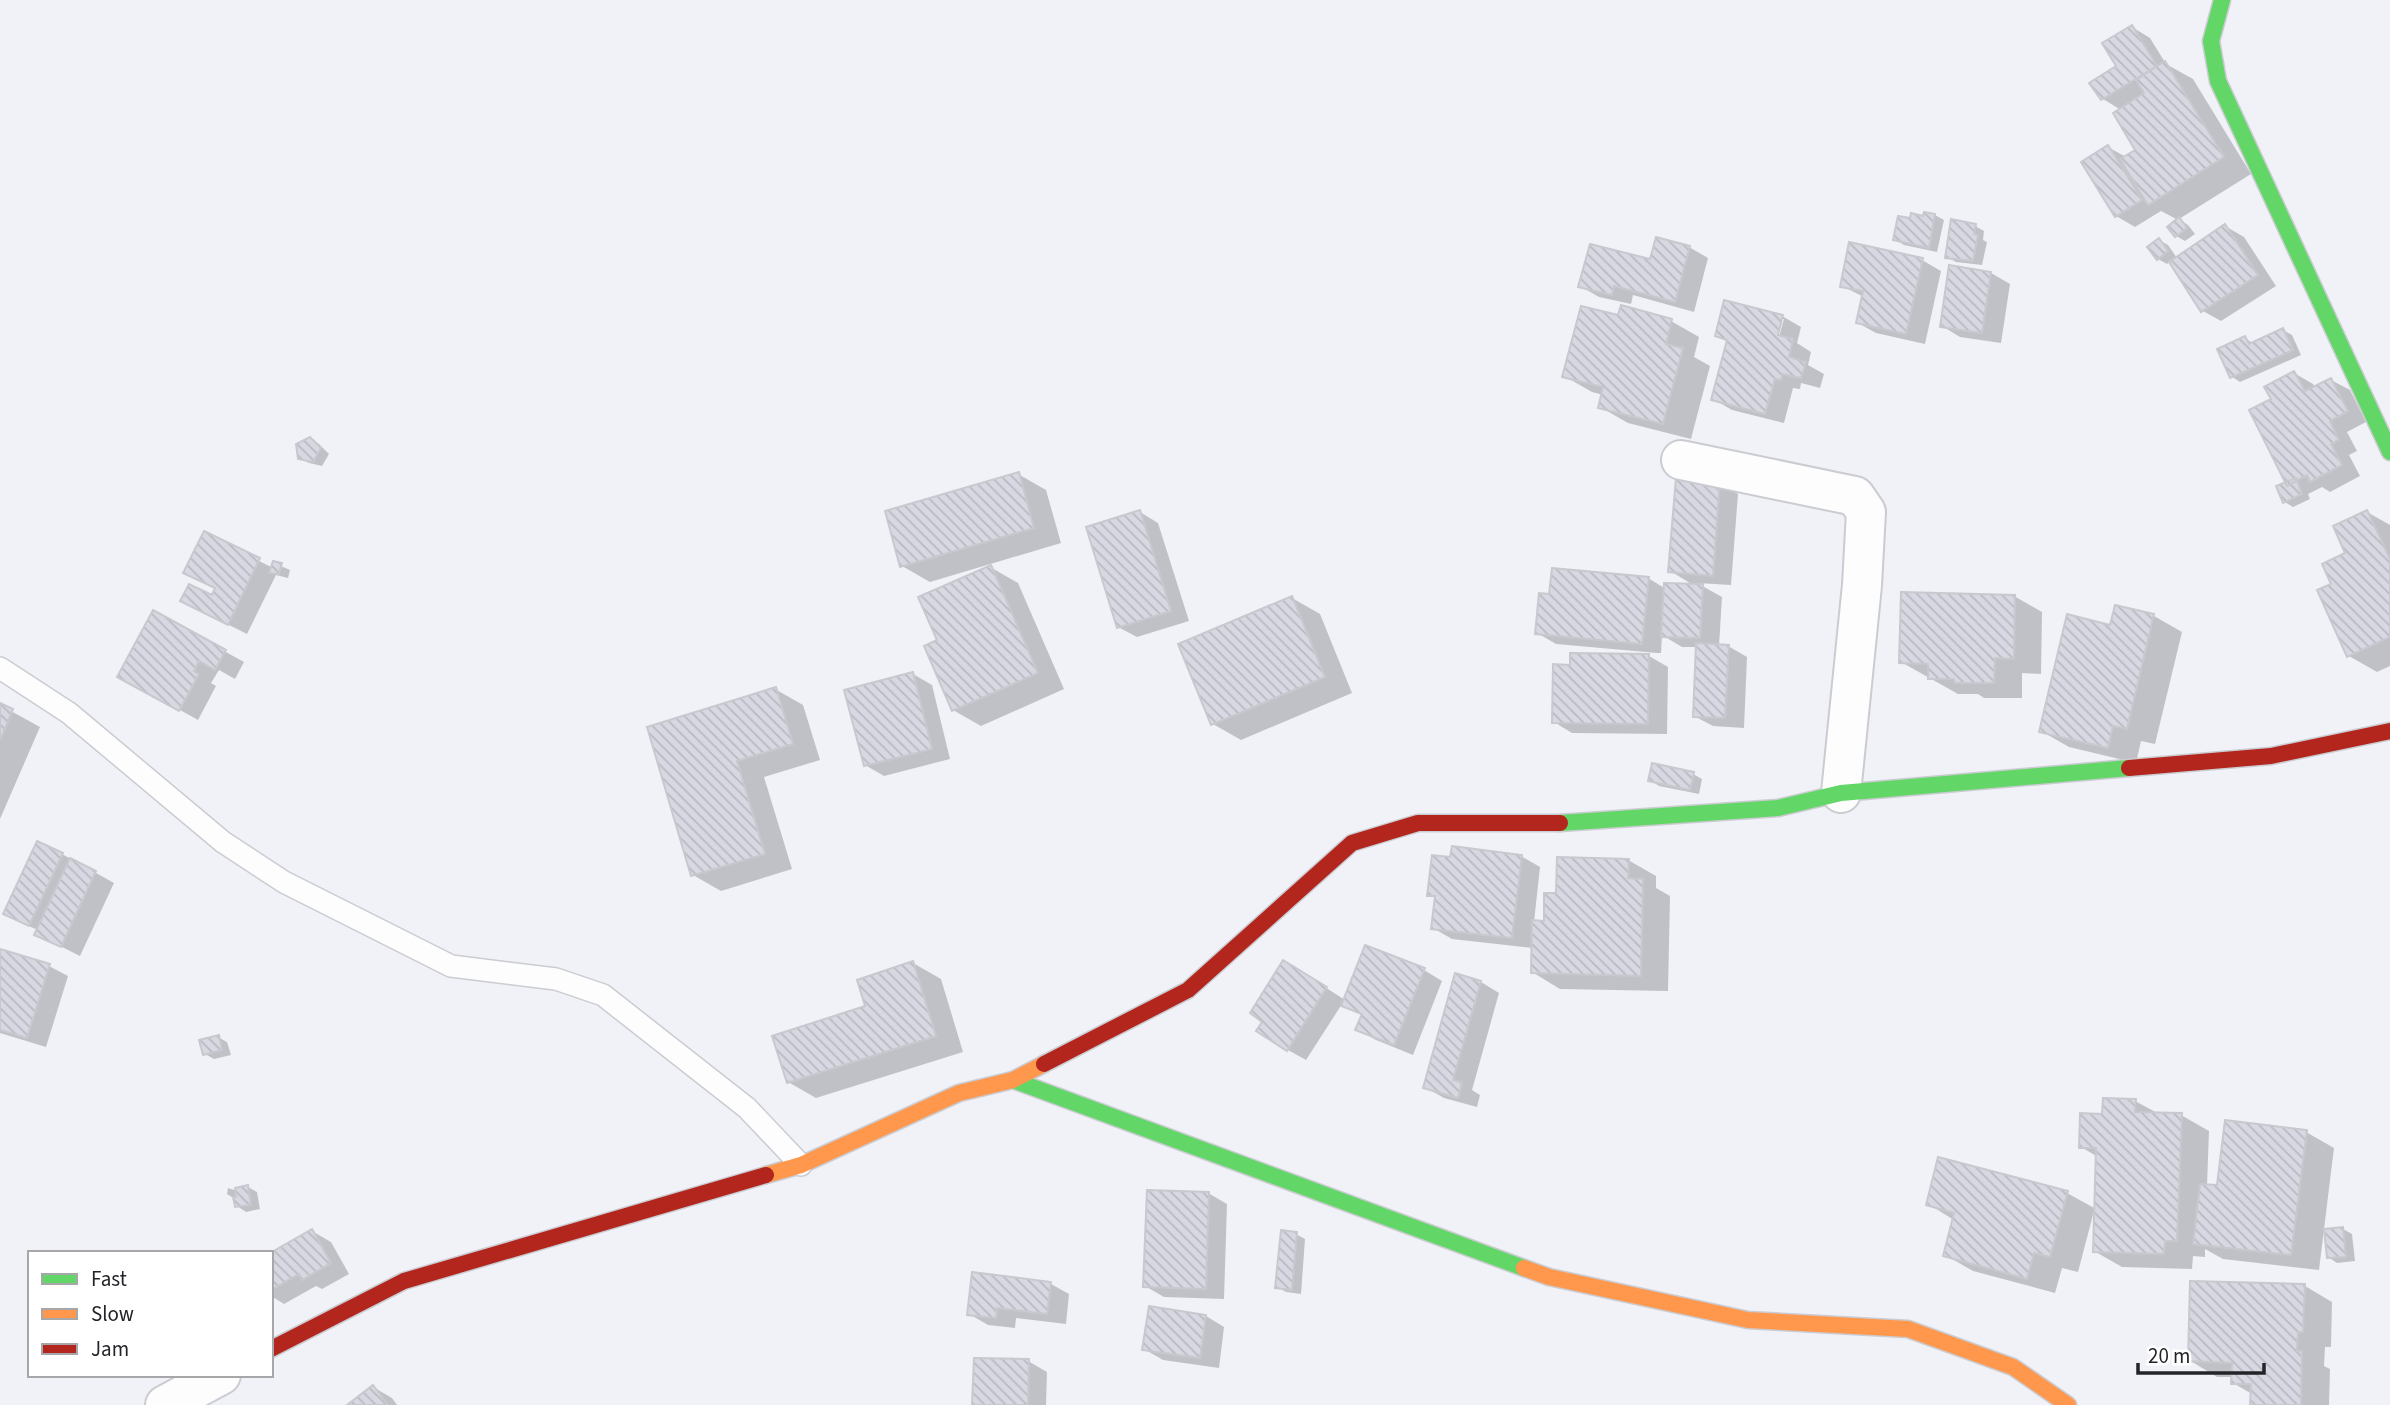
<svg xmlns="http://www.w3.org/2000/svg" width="2390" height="1405" font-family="'Source Sans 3',sans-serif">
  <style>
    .shadow { fill: #0003; fill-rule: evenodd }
    .building { fill: url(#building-back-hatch); stroke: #c8c9ce; stroke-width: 2 }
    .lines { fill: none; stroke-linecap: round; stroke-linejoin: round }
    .lane-casing { stroke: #cbccd1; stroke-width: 24 }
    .street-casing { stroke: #cbccd1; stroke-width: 42 }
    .fast-casing { stroke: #cbccd1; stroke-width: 19 }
    .slow-casing { stroke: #cbccd1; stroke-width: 19 }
    .jam-casing { stroke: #cbccd1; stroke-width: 19 }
    .lane { stroke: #fdfdfe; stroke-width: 21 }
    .street { stroke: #fdfdfe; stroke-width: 38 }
    .fast { stroke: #63d668; stroke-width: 16 }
    .slow { stroke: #ff974d; stroke-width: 16 }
    .jam { stroke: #b3261e; stroke-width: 16 }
  </style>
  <defs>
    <pattern id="building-back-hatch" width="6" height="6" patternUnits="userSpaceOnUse" patternTransform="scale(1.75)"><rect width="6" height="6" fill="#d7d8e2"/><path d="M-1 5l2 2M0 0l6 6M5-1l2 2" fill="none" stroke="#b8b9c2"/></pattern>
  </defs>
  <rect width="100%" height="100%" fill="#f0f2f8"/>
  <path class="shadow" d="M2132,27l18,11 16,26 27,15 58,95 -72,45 9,6 7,9 -10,7 -9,-5 2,-16 -17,-9 -26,16 -19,-11 -8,-69 18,10 12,-7 -17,-40 -18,-11 15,-32z
    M1935,215l9,5 -7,32 -33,-7 -9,-6 17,-19z
    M1975,226l9,5 -1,9 4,2 -5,23 -26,-3 -9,-5z
    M2225,226l19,11 32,49 -55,35 -18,-10 -33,-50 -3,3 -9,-5 1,-19 9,5 9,13z
    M1689,247l19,11 -14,54 -61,-17 -2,9 -32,-7 -19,-11z
    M1922,260l19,11 -16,73 -49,-11 -18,-10 6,-26 -22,-11z
    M1991,273l19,11 -9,59 -41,-6 -18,-11z
    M1782,316l19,11 -4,16 14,9 -3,13 16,9 -4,14 -19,-5 -1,6 -7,-1 -9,35 -52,-13 -19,-11 15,-57 -11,-6zM1780,319h4l-7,25 -3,-1z
    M1620,317l51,4 28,16 -5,20 16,9 -19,73 -63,-16 -28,-16 3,-12 -11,-3 -28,-16z
    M2283,330l9,5 9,20 -61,27 -9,-6 14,-38 9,6z
    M2294,373l19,11 2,4 16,-8 19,10 16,32 -19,10 10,19 -8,4 11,21 -30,16 -8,-5 -14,7 2,5 -17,8 -8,-5 2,-19 -14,-83z
    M310,439l9,5 10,10 -7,12 -13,-3 -10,-5z
    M1018,474l28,16 15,53 -131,39 -28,-16z
    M1719,483l19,11 -7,91 -34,-2 25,14 -3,49h9l19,11 -3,71 -31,-2 -19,-10 4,-69h-16l-20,-12 -1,18h-4l-101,-9 -19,-11 14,-37 97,-18 18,11 29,-3 -25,-15z
    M1140,512l18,11 31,98 -52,16 -19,-10z
    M2367,512l23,13v141l-13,6 -28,-16 -2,-102z
    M205,534l68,34 1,-5 16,7 -2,8 -12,-3 -29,59 -46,-23 15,-22 -31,-17z
    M990,567l28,16 46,106 -83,37 -28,-16 -14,-69z
    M2014,596l28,16 -1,62 -19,-1v25h-38l-6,-4h-20l-57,-32z
    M1292,598l28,16 32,79 -111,47 -28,-16z
    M2116,607l38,9 28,16 -27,112 -14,-3 -5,22 -67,-16 -28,-16 70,-104z
    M153,612l91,50 -9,17 -16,-9 -8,13 5,3 -18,34 -79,-44z
    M1649,656l19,11 -1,67 -95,-1 -18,-11 18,-55z
    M913,674l19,11 18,74 -66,17 -19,-11z
    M775,689l28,16 17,55 -56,17 28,92 -71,22 -28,-16 -44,-147z
    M0,705l40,22 -40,92z
    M1693,774l9,5 -3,15 -40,-8 -9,-6z
    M62,854l52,29 -34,73 -44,-22 2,-4 -14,-6z
    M1521,856l19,11 -6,55h12l12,-27 70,-35 28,16v12l14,8 -2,95 -108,-2 -28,-17 1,-24 -81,-9 -19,-11 4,-29 -8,-4z
    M0,950l49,16 19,10 -22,71 -46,-14z
    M913,963l28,16 22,73 -147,46 -28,-16z
    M1424,970l18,11 -29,74 -37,-15 -19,-11 6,-13 -21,-12 -36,56 -18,-10 15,-77 42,27z
    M1456,975l25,7 18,11 -27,97 8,5 -3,12 -33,-9 -19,-11z
    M218,1037l9,5 4,13 -17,4 -9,-5z
    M2135,1101l24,13 22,1 28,16 -2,55 11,1 88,-55 28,16 -15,122 -96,-11 -18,-10v8l-12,-1 -1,13 -70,-2 -28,-16v-40l-16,61 -16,-4 -7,25 -82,-22 -28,-16 9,-35 -26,-16 139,-11 29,16 2,-52 -17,-10 23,-31z
    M248,1187l9,5 3,17 -14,3 -9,-6 -2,-7 -8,-5 1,-6 9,3z
    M1208,1193l19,11 -3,95 -60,-2 -19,-11z
    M2343,1229l9,5 3,27 -18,2 -9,-6z
    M312,1231l19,11 18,32 -27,15 -6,-3 -32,18 -13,-8v-42z
    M1296,1234l9,5 -4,55 -15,-2 -9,-5z
    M1051,1284l18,10 -3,30 -50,-6 -1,10 -27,-3 -19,-11z
    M2305,1286l27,16 -1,45h-6l-1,19 6,3 -1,36h-77v-11l-19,-11v-6h-16l-28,-17z
    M1206,1316l18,11 -5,41 -56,-8 -19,-11z
    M1028,1361l19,11 -1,33h-72z
    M373,1387l19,11 5,7h-47z"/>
  <path class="building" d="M2132,25l25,41 -56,34 -12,-17 27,-17 -14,-23z
    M2165,61l59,96 -76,48 -28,-46 15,-9 -22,-37 31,-20 -8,-13z
    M2108,145l34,55 -27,17 -34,-55z
    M1924,212l11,2 -6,34 -36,-8 5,-24 12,2 1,-5 12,3z
    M2179,217l8,11 -12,9 -8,-10z
    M1951,219l25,5 -2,10 4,1 -5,26 -28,-3z
    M2225,224l33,51 -57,37 -32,-50z
    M1656,237l34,9 -15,56 -61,-16 -2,9 -34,-8 12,-43 60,15z
    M2159,238l9,13 -11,9 -10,-13z
    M1849,242l74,16 -17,76 -50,-11 7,-32 -23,-4z
    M1949,265l42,7 -9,61 -42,-6z
    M1724,300l59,15 -5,20 15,4 -4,18 17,5 -5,16 -19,-4 -1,6 -6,-1 -10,35 -54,-14 16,-60 -12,-4z
    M1621,305l51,14 -6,25 17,4 -20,76 -65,-16 5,-21 -41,-10 19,-71 37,9z
    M2283,328l10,22 -63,28 -13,-29 28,-13 4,8z
    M2294,371l11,20 26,-13 17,33 -18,10 9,19 -8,4 11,21 -32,17 -3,-7 -20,11 -38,-76 22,-11 -7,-12z
    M310,437l11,11 -8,14 -15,-3 -2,-15z
    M1019,472l15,56 -134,39 -15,-56z
    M1676,478l44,3 -7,95 -45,-4z
    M2296,478l6,16 -19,9 -7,-17z
    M1140,510l31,101 -54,17 -31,-101z
    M2367,510l23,49v78l-43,20 -30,-67 14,-6 -9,-20 23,-11 -12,-27z
    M204,531l56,27 -32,67 -48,-24 9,-17 23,11 3,-7 -32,-15z
    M273,561l9,2 -3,11 -10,-1z
    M991,565l47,108 -86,38 -28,-65 13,-6 -19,-43z
    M1552,568l97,9 -7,67 -107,-10 4,-41 10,1z
    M1664,583l39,1 -3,54 -39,-1z
    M1901,592l114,3 -1,64 -19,-1 -1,25h-39l-1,-4h-26v-15l-29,-1z
    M1292,596l33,81 -114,48 -33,-81z
    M2115,605l39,9 -27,115 -14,-3 -5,22 -69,-16 28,-118 43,11z
    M153,610l73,40 -11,20 -16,-9 -5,10 5,3 -20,37 -62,-34z
    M1696,643l33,2 -4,73 -32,-1z
    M1570,653l79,1 -1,70 -96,-1 1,-59 17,1z
    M913,672l19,77 -68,17 -20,-76z
    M776,687l17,57 -56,17 28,93 -74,22 -44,-149z
    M0,703l13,6 -13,31z
    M1652,763l42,9 -4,18 -42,-9z
    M37,841l26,12 -34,73 -26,-12z
    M1452,846l70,9 -10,83 -81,-9 4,-33h-8l5,-41 18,2z
    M1557,857l72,2 -1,19 15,1 -2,97 -110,-3 1,-53 12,1v-28h12z
    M70,858l26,13 -35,76 -27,-12z
    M1365,945l60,23 -31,77 -39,-15 7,-16 -21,-8z
    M0,949l50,15 -23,74 -27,-8z
    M1283,960l44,27 -40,64 -31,-20 6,-9 -12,-9z
    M913,961l23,75 -149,47 -15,-47 93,-30 -8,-26z
    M1455,973l26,8 -28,99 9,2 -4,16 -35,-10z
    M219,1035l3,15 -19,5 -4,-15z
    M2103,1098l33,1 -1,13 47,1 -5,128h-12l-1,13 -71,-2 3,-104h-17l1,-35 22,1z
    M2225,1120l82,10 -16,125 -98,-11 7,-60 17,1z
    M1938,1157l130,34 -18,66 -16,-4 -7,26 -84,-23 11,-43 -28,-8z
    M248,1185l3,20 -16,2 -2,-10h3l-1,-9z
    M1147,1190l62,2 -3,97 -63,-2z
    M2343,1227l3,30 -19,1 -3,-29z
    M312,1229l19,34 -29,17 -3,-6 -28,16 -1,-37z
    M1281,1230l16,2 -5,58 -17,-2z
    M972,1272l79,10 -4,32 -50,-6 -1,10 -29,-3z
    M2190,1281l115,3 -2,48h-5l-1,19h5l-1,54h-51l1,-21h-20l1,-21 -44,-2z
    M1149,1306l57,9 -6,43 -58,-8z
    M974,1358l55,1 -1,46h-56z
    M373,1385l15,20h-41z"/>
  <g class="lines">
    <defs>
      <path id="lane" d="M0,668l69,45 154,129 61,40 167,84 105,13 47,16 144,113 54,57"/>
      <path id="street" d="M1681,460l174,36 11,16 -4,73 -21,208
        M165,1405l56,-30"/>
      <path id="fast" d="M2222,0l-11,41 7,40 172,371
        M1560,823l218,-15 63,-15 288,-25
        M1013,1080l511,188"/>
      <path id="slow" d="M766,1175l35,-10 158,-72 54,-13 31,-16
        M1524,1268l25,9 199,43 160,9 105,38 55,38"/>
      <path id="jam" d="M2129,768l142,-12 119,-25
        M1044,1064l144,-74 164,-147 66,-20h142
        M271,1349l133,-68 362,-106"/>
    </defs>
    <use href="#lane" class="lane-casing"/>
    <use href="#street" class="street-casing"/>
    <use href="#fast" class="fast-casing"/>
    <use href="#slow" class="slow-casing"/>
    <use href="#jam" class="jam-casing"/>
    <use href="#lane" class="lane"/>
    <use href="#street" class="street"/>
    <use href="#fast" class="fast"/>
    <use href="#slow" class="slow"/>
    <use href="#jam" class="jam"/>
  </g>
  <rect x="28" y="1251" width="245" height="126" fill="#ffffff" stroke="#a7a7a9" stroke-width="2"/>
  <rect x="42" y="1274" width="35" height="10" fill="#63d668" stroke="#a7a7a9" stroke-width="2"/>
  <text x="91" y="1286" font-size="21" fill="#232428">Fast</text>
  <rect x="42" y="1309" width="35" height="10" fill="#ff974d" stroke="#a7a7a9" stroke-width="2"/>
  <text x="91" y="1321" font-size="21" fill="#232428">Slow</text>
  <rect x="42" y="1344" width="35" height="10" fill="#b3261e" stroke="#a7a7a9" stroke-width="2"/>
  <text x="91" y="1356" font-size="21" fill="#232428">Jam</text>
  <path d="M2138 1363v10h126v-10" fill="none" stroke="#232428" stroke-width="3.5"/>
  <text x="2148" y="1363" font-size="21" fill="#232428" stroke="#ffffff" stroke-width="5" paint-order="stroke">20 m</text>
</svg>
